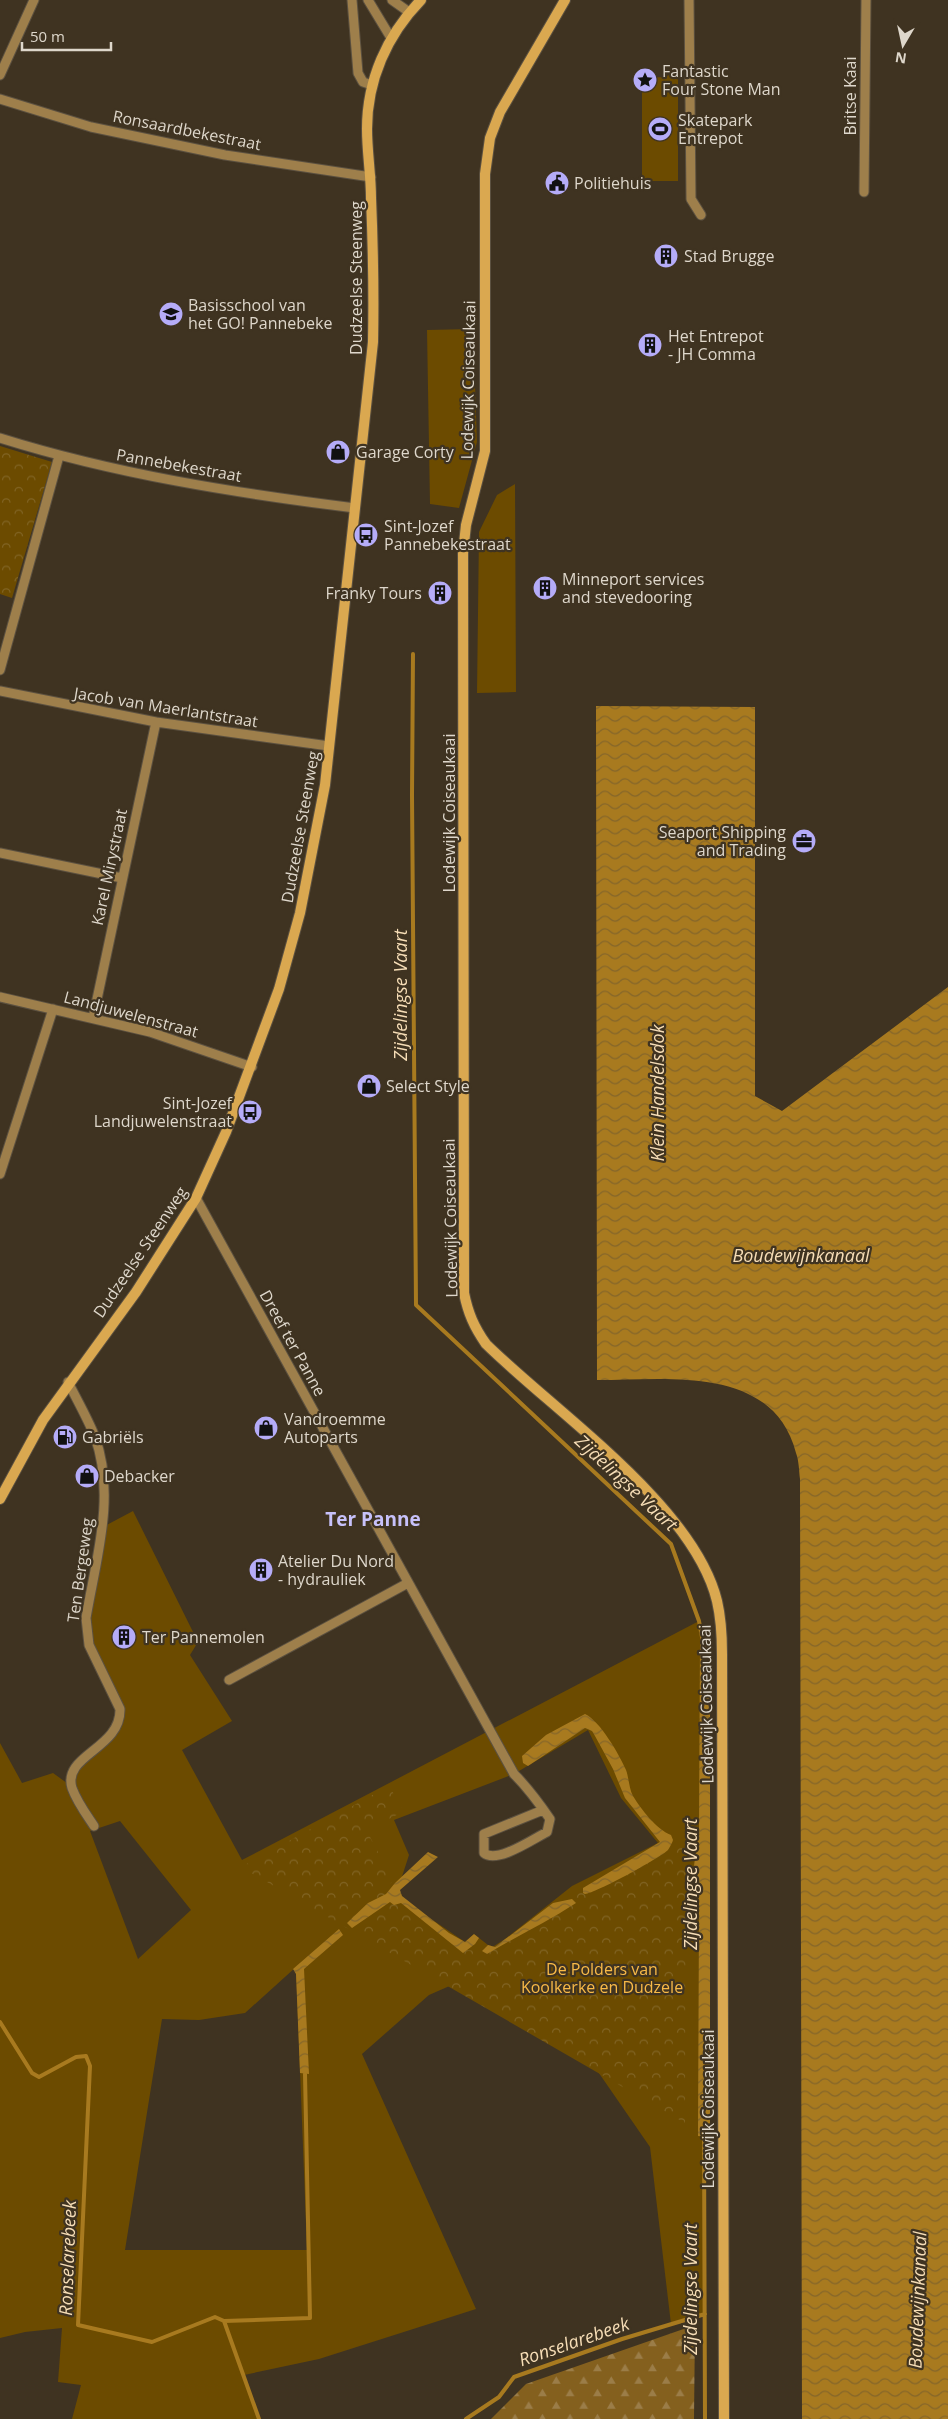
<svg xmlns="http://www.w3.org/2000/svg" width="948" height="2419" font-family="'Open Sans',sans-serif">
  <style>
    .grass { fill: #6c4b00; fill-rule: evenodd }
    .forest { fill: url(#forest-firs) }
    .park { fill: url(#park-crowns) }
    .water { fill: url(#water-waves) }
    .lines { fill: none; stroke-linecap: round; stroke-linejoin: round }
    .stream { stroke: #a87a1f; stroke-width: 4 }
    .street-casing { stroke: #5c5140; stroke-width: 11 }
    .secondary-casing { stroke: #5c5140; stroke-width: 12 }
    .street { stroke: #9e7f4b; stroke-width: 9 }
    .secondary { stroke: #daa850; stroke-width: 10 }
    .labels { text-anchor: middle; stroke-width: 4.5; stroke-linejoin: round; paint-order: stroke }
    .poi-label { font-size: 16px; fill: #ded7cb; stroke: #3f3321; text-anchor: start }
    .street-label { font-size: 16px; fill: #ded7cb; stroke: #3f3321 }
    .park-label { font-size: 16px; fill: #f9ba47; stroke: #3f3321 }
    .water-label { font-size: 18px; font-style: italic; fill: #f6ddb6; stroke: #3f3321 }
    .quarter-label { font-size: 19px; font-weight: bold; fill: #c7c1fa; stroke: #3f3321 }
  </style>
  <defs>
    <pattern id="forest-firs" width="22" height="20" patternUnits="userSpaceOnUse" patternTransform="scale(1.25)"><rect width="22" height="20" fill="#84601e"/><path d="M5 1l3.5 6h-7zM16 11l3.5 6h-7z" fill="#9b7d48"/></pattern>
    <pattern id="park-crowns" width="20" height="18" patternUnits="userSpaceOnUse" patternTransform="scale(1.25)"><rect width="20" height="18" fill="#6c4b00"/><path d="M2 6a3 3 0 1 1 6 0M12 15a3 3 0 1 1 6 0" fill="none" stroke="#816424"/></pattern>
    <pattern id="water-waves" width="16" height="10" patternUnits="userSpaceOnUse" patternTransform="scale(1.25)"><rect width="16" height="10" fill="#a87a1f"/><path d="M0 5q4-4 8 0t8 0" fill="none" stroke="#85662a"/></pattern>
  </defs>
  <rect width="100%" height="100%" fill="#3f3321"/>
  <path class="grass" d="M674,70l4,3v108h-36v-110c11,6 23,11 32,-1z
    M473,329l4,113 -18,66 -29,-4 -3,-174z
    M515,484l1,208 -39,1 2,-161 18,-37z
    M133,1511l65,131 -8,13 42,66 -50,29 60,110 457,-239 5,21 1,672 -34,10 -21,-177 -132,-191 -89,39 -67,59 114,255 -157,50 -75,16 15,44h-187l9,-34 -23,-3 4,-54 -37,4 -25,6v-595l22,40 31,-10 18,13v-11l49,-56 -34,-86 15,-105zM588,1730l33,68 37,45 -86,43 -77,61 -7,-2 -14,-11 -9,8 -69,-47 13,-40 -15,-35 120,-46zM120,1821l71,89 -53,49 -48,-128zM296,1967l11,283h-182l37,-231 37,1 46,-7z"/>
  <path class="forest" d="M695,2325l-1,94h-203l35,-35z"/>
  <path class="park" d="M0,446l52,16 -40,136 -12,-4z
    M389,1786l15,25 -37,20 26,50 -6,5 77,64 22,1 180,-113 20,10 -1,275 -444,-256z"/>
  <path class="water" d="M596,706l159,1v389l27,15 166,-124v1432h-146l-2,-940c-1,-8 -1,-18 -4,-26 -23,-89 -129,-73 -199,-73z
    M700,1644l8,1 2,13v479l-12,-1 1,-225 -1,-29 -4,-16 5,-38z
    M585,1714c15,7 34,40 41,56 3,8 3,19 7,26 8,13 23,33 38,39l2,5c-1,3 -3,7 -5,10 -8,8 -72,43 -83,44l-2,-1v-5l77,-46 -35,-44 -12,-29 -18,-33 -3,-5 -7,-3 -57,38 -5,-3 -1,-7 24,-21z
    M428,1852l10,5 -38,33 2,6 47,37 16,9 9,-8 5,4 -4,6 -12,9 -62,-50 -7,2 -4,-3 -38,26 -5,-5 21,-20 18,-9 9,-11z
    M572,1899l4,4c-29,19 -59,33 -89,51l-5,-3 6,-6 7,2 58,-44z
    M339,1929l4,6 -39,34 5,105 -9,-1 -4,-99 -3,-5z"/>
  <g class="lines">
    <path class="stream" d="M413,654l-1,141 4,510 255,239 28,77 5,27
      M0,2022l32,51 7,4 37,-20 10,-1 4,10 -12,259 74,17 63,-25 9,4 35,98
      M704,2133l1,286
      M224,2321l86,-3 -5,-244
      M466,2419l33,-22 15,-20 108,-38 83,-25"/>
    <defs>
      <path id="street" d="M352,0l6,73 5,9 9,3
        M368,0l23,38
        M392,0l17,12
        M689,0l2,199 10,16
        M0,75l34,-75
        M0,99l91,28 134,28 146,22
        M864,192l2,-192
        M0,438c115,36 235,55 355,70
        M0,670l59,-214
        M0,691l156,31 173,24
        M0,853l122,25
        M0,997l150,35 102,35
        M93,1018l63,-296
        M0,1174l53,-165
        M196,1198l318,576c14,14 25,29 36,45l-3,13c-14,7 -50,32 -63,21v-19l59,-24
        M68,1382c9,18 20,37 27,55 21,59 1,122 -9,181l3,27 31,64c1,40 -58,46 -48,79 5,14 14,26 22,38
        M229,1680l179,-97"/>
      <path id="secondary" d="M565,0l-65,112 -10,26 -5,36v277l-19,74 -3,28 1,740c4,20 10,34 22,51 69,68 208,162 231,257 4,17 5,35 5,53l2,765
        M0,1499l43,-79 93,-128 60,-94 30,-66 53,-143 21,-76 25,-128 48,-443c1,-48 0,-96 -2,-144 0,-23 -4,-46 -4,-69 0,-49 20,-94 54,-129"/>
    </defs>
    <use href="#street" class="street-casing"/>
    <use href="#secondary" class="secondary-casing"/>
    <use href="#street" class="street"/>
    <use href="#secondary" class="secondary"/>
  </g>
  <defs>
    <symbol id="sight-disc" viewBox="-11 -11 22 22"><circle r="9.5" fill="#b5acf8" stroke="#3f3321"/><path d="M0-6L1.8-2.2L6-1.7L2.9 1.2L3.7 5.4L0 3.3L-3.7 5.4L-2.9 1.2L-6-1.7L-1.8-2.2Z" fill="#111"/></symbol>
    <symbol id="stadium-disc" viewBox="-11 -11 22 22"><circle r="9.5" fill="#b5acf8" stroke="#3f3321"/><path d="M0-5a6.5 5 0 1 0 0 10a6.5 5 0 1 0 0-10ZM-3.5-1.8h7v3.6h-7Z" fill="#111"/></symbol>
    <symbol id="civic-disc" viewBox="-11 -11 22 22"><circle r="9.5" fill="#b5acf8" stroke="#3f3321"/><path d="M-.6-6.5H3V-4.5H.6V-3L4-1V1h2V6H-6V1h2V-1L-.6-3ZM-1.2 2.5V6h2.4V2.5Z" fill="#111"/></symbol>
    <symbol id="building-disc" viewBox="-11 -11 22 22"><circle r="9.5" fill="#b5acf8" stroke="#3f3321"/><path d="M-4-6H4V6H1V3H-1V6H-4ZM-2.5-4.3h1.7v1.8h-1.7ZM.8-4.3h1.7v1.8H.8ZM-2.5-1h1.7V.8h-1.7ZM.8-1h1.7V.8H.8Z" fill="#111"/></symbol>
    <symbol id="school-disc" viewBox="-11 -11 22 22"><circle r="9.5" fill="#b5acf8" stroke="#3f3321"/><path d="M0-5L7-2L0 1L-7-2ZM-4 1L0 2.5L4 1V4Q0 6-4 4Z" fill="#111"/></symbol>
    <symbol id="shop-disc" viewBox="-11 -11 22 22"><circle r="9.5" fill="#b5acf8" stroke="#3f3321"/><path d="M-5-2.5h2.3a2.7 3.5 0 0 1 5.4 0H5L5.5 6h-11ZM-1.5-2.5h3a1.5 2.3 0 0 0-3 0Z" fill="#111"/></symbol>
    <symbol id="bus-disc" viewBox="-11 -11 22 22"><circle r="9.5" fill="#b5acf8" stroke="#3f3321"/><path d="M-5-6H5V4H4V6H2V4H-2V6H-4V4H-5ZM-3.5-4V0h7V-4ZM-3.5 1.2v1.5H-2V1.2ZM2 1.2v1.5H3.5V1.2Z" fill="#111"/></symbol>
    <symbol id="office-disc" viewBox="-11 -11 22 22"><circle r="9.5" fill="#b5acf8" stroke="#3f3321"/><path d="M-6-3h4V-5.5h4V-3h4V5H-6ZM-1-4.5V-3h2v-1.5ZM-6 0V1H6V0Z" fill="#111"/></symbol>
    <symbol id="fuel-disc" viewBox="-11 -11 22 22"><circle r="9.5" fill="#b5acf8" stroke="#3f3321"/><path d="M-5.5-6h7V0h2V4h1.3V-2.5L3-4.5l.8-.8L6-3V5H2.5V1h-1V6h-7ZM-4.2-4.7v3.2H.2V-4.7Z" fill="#111"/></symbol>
  </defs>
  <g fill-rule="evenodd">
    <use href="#sight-disc" x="631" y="66" width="28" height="28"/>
    <use href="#stadium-disc" x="646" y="115" width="28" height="28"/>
    <use href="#civic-disc" x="543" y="169" width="28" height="28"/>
    <use href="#building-disc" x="652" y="242" width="28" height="28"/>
    <use href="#school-disc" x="157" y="300" width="28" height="28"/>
    <use href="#building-disc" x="636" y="331" width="28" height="28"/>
    <use href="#shop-disc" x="324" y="438" width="28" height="28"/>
    <use href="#bus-disc" x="352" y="521" width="28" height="28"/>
    <use href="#building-disc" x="531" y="574" width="28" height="28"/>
    <use href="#building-disc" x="426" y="579" width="28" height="28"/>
    <use href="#office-disc" x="790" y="827" width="28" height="28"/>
    <use href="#shop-disc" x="355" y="1072" width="28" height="28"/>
    <use href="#bus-disc" x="236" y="1098" width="28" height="28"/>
    <use href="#shop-disc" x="252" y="1414" width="28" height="28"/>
    <use href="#fuel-disc" x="51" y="1423" width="28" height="28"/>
    <use href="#shop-disc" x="73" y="1462" width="28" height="28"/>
    <use href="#building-disc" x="247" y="1556" width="28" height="28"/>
    <use href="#building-disc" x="110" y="1623" width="28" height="28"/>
  </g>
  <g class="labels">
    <g class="poi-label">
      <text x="662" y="77">Fantastic<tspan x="662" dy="18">Four Stone Man</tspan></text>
      <text x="678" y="126">Skatepark<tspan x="678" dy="18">Entrepot</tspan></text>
      <text x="574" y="189">Politiehuis</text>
      <text x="684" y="262">Stad Brugge</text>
      <text x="188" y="311">Basisschool van<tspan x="188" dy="18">het GO! Pannebeke</tspan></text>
      <text x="668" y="342">Het Entrepot<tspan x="668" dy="18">- JH Comma</tspan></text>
      <text x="356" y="458">Garage Corty</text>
      <text x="384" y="532">Sint-Jozef<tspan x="384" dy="18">Pannebekestraat</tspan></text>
      <text x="562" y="585">Minneport services<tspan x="562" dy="18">and stevedooring</tspan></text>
      <text x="422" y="599" text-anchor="end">Franky Tours</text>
      <text x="786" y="838" text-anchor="end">Seaport Shipping<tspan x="786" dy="18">and Trading</tspan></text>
      <text x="386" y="1092">Select Style</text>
      <text x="232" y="1109" text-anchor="end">Sint-Jozef<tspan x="232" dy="18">Landjuwelenstraat</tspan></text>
      <text x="284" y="1425">Vandroemme<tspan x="284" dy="18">Autoparts</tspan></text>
      <text x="82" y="1443">Gabriëls</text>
      <text x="104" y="1482">Debacker</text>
      <text x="278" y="1567">Atelier Du Nord<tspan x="278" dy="18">- hydrauliek</tspan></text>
      <text x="142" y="1643">Ter Pannemolen</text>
    </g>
    <g class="street-label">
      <text transform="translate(850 96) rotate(-90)" y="6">Britse Kaai</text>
      <text transform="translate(187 130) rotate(11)" y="6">Ronsaardbekestraat</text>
      <text transform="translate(356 278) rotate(-90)" y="6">Dudzeelse Steenweg</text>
      <text transform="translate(468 380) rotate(-89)" y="6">Lodewijk Coiseaukaai</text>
      <text transform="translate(179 465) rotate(10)" y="6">Pannebekestraat</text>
      <text transform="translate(166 707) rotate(9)" y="6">Jacob van Maerlantstraat</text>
      <text transform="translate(449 813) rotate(-90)" y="6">Lodewijk Coiseaukaai</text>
      <text transform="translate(300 827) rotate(-80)" y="6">Dudzeelse Steenweg</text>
      <text transform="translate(109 867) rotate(-78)" y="6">Karel Mirystraat</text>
      <text transform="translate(131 1014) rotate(15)" y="6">Landjuwelenstraat</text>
      <text transform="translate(450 1218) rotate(-91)" y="6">Lodewijk Coiseaukaai</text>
      <text transform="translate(140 1252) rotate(-56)" y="6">Dudzeelse Steenweg</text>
      <text transform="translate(293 1343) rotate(61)" y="6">Dreef ter Panne</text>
      <text transform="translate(80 1570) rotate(-82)" y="6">Ten Bergeweg</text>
      <text transform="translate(706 1704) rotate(-91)" y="6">Lodewijk Coiseaukaai</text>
      <text transform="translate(708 2109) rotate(-90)" y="6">Lodewijk Coiseaukaai</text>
    </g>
    <g class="park-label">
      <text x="602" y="1975">De Polders van<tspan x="602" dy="18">Koolkerke en Dudzele</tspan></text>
    </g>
    <g class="water-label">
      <text transform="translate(401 995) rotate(-90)" y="6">Zijdelingse Vaart</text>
      <text transform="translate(658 1093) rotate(-90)" y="6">Klein Handelsdok</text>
      <text x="801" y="1262">Boudewijnkanaal</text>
      <text transform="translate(626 1483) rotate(43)" y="6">Zijdelingse Vaart</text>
      <text transform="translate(691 1884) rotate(-90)" y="6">Zijdelingse Vaart</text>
      <text transform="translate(68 2258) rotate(-88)" y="6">Ronselarebeek</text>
      <text transform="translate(691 2289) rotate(-90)" y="6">Zijdelingse Vaart</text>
      <text transform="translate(918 2300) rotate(-88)" y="6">Boudewijnkanaal</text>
      <text transform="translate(574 2342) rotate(-19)" y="6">Ronselarebeek</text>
    </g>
    <g class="quarter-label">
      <text x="373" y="1526">Ter Panne</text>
    </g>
  </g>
  <g transform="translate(903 45) rotate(189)" stroke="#3f3321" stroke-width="4" paint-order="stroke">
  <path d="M0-4L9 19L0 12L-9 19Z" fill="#ded7cb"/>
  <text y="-8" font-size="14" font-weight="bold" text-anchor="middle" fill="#ded7cb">N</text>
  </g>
  <path d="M22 42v8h89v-8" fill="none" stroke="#ded7cb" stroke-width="2.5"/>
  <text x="30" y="42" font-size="15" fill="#ded7cb" stroke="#3f3321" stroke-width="4" paint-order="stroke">50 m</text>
</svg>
